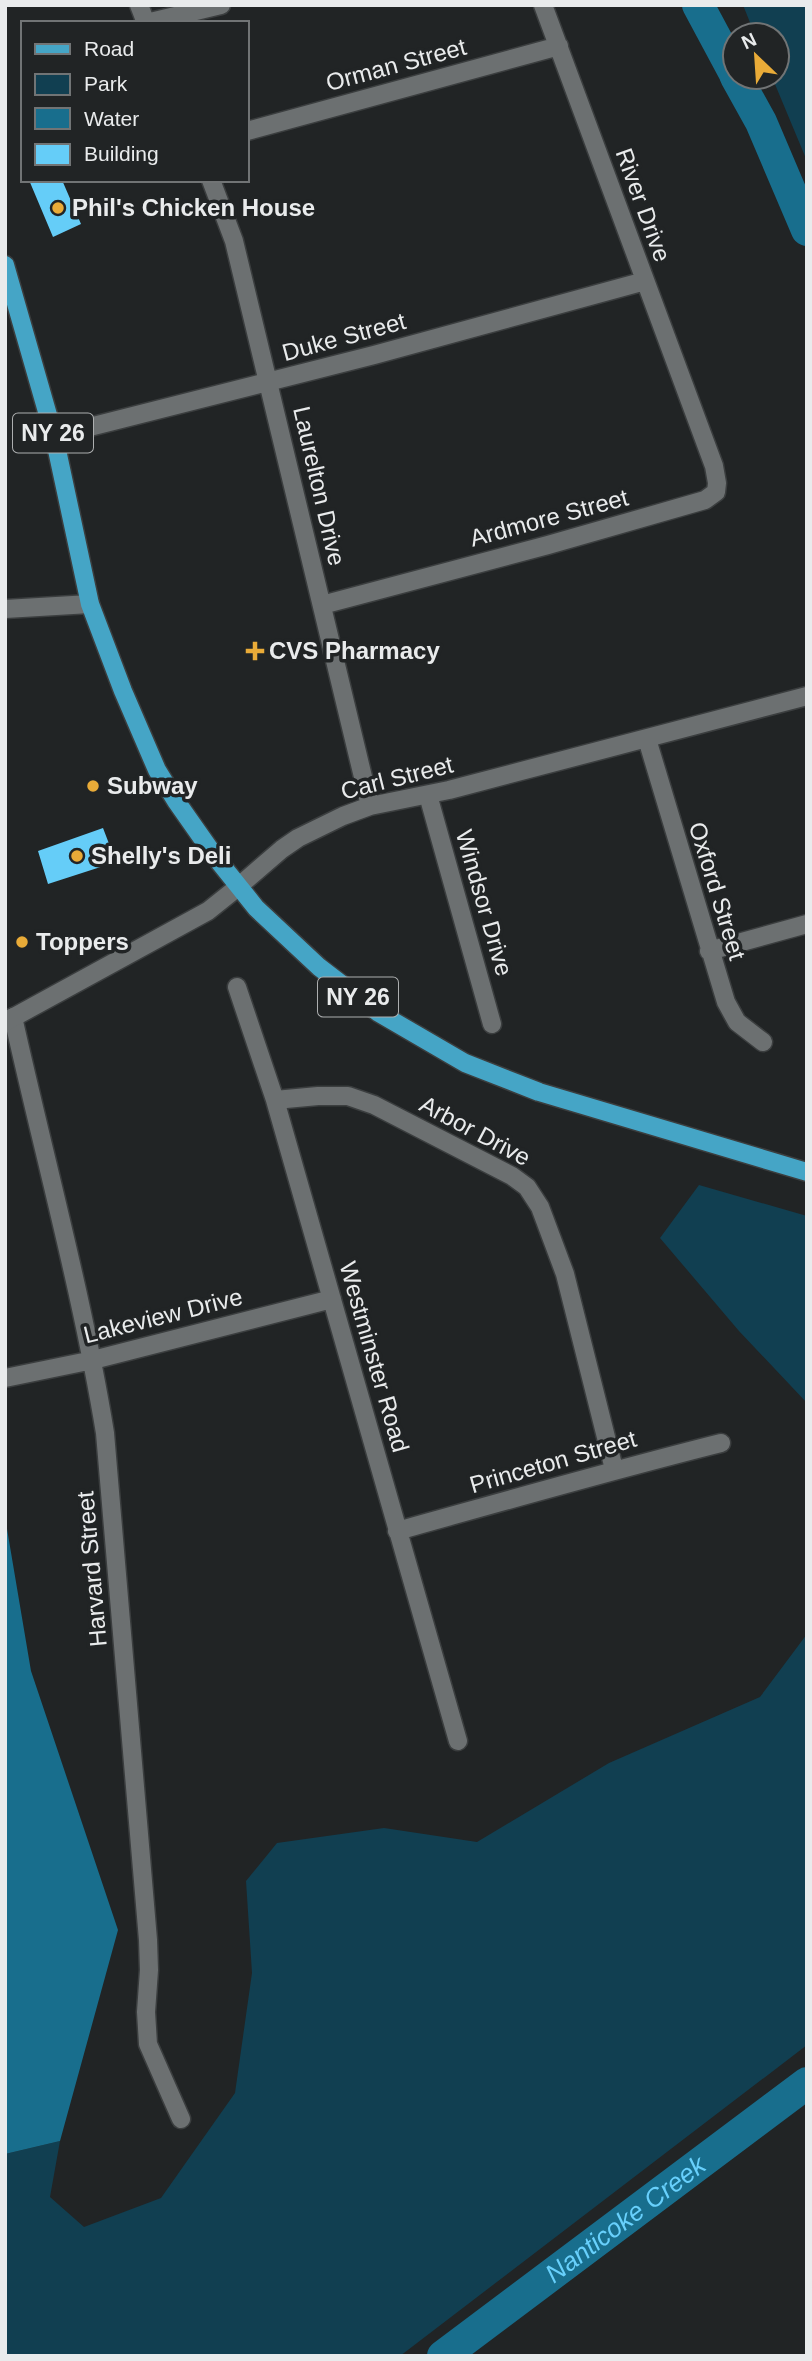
<svg xmlns="http://www.w3.org/2000/svg" width="812" height="2361" font-family="Arial,sans-serif">
  <style>
    .green { fill: #113f51 }
    .water { fill: #186e8d }
    .lines { fill: none; stroke-linecap: round; stroke-linejoin: round }
    .river { stroke: #186e8d; stroke-width: 32 }
    .building { fill: #65cdf8 }
    .minor-casing { stroke: #3b3e3f; stroke-width: 21 }
    .tertiary-casing { stroke: #3b3e3f; stroke-width: 21 }
    .primary-casing { stroke: #3b3e3f; stroke-width: 21 }
    .minor { stroke: #6c7071; stroke-width: 18 }
    .tertiary { stroke: #6c7071; stroke-width: 18 }
    .primary { stroke: #45a5c6; stroke-width: 18 }
    .poi-dot { fill: #e9ab38; stroke: #212425; stroke-width: 2.5 }
    .labels { text-anchor: middle; stroke-width: 7; stroke-linejoin: round; paint-order: stroke }
    .shield { fill: #212425; stroke: #adafb0; stroke-width: 2 }
    .shield-label { font-size: 23px; font-weight: bold; fill: #e9ebec }
    .street-label { font-size: 24px; fill: #e9ebec; stroke: #212425 }
    .poi-label { font-size: 24px; font-weight: bold; fill: #e9ebec; stroke: #212425; text-anchor: start }
    .water-label { font-size: 26px; font-style: italic; fill: #68d0fc; stroke: #212425 }
  </style>
  <rect width="100%" height="100%" fill="#212425"/>
  <path class="green" d="M743,5h64v156l-35,-84h5v-42h-22z
    M699,1185l108,31v187l-68,-72 -79,-93z
    M807,1634v411l-407,311h-395v-202l55,-13 -10,56 34,30 77,-29 74,-105 17,-120 -6,-92 31,-38 107,-15 93,14 132,-79 151,-66z"/>
  <path class="water" d="M5,1517l26,154 87,259 -58,211 -55,13z"/>
  <g class="lines">
    <g class="river">
      <path d="M698,5l37,69"/>
      <path d="M736,77l25,45 46,108"/>
      <path id="s1" d="M443,2356l364,-273"/>
    </g>
  </g>
  <path class="building" d="M29,180h33l19,44 -28,13z
    M103,828l13,34 -68,22 -10,-33z"/>
  <g class="lines">
    <defs>
      <path id="minor" d="M139,5l7,18
        M146,23l75,-18
        M247,131l312,-85
        M211,180l23,61 136,565
        M54,436l320,-81 271,-74
        M322,605l226,-60 157,-45 11,-8 1,-9 -3,-17 -171,-461
        M647,739l79,263 11,20 26,20
        M428,795l64,229
        M238,887l44,-38 16,-11 45,-22 27,-10 79,-16 358,-94
        M709,951l98,-27
        M237,987l38,113 183,641
        M13,1017c31,139 69,276 92,416l43,507 1,30 -3,42 2,32 33,75
        M275,1100l43,-4h30l26,9 138,71 15,11 13,20 25,67 49,195
        M5,1378l88,-18 239,-61
        M397,1531c108,-30 216,-61 324,-88"/>
      <path id="tertiary" d="M5,609l85,-5
        M5,1022l203,-111 30,-24"/>
      <path id="primary" d="M5,265l49,171 36,168 33,87 34,79 19,31 40,57 40,50 63,59 60,46 86,50 74,29 268,80"/>
    </defs>
    <use href="#minor" class="minor-casing"/>
    <use href="#tertiary" class="tertiary-casing"/>
    <use href="#primary" class="primary-casing"/>
    <use href="#minor" class="minor"/>
    <use href="#tertiary" class="tertiary"/>
    <use href="#primary" class="primary"/>
  </g>
  <g class="poi-dot">
    <circle cx="58" cy="208" r="7"/>
    <path d="M251.5 640.5h7v7h7v7h-7v7h-7v-7h-7v-7h7z"/>
    <circle cx="93" cy="786" r="7"/>
    <circle cx="77" cy="856" r="7"/>
    <circle cx="22" cy="942" r="7"/>
  </g>
  <g class="labels">
    <g class="shield">
      <rect x="13" y="413.5" width="80" height="39" rx="5"/>
      <rect x="318" y="977.5" width="80" height="39" rx="5"/>
    </g>
    <g class="shield-label">
      <text x="53" y="441">NY 26</text>
      <text x="358" y="1005">NY 26</text>
    </g>
    <g class="street-label">
      <text transform="translate(396 65) rotate(-15)" y="8">Orman Street</text>
      <text transform="translate(643 205) rotate(70)" y="8">River Drive</text>
      <text transform="translate(344 337) rotate(-15)" y="8">Duke Street</text>
      <text transform="translate(319 486) rotate(77)" y="8">Laurelton Drive</text>
      <text transform="translate(549 518) rotate(-15)" y="8">Ardmore Street</text>
      <text transform="translate(397 778) rotate(-14)" y="8">Carl Street</text>
      <text transform="translate(717 891) rotate(73)" y="8">Oxford Street</text>
      <text transform="translate(484 903) rotate(74)" y="8">Windsor Drive</text>
      <text transform="translate(475 1131) rotate(28)" y="8">Arbor Drive</text>
      <text transform="translate(163 1316) rotate(-14)" y="8">Lakeview Drive</text>
      <text transform="translate(374 1357) rotate(74)" y="8">Westminster Road</text>
      <text transform="translate(553 1462) rotate(-16)" y="8">Princeton Street</text>
      <text transform="translate(92 1569) rotate(-95)" y="8">Harvard Street</text>
    </g>
    <g class="poi-label">
      <text x="72" y="216">Phil's Chicken House</text>
      <text x="269" y="659">CVS Pharmacy</text>
      <text x="107" y="794">Subway</text>
      <text x="91" y="864">Shelly's Deli</text>
      <text x="36" y="950">Toppers</text>
    </g>
    <g class="water-label">
      <text dy="9" stroke="none"><textPath href="#s1" startOffset="228">Nanticoke Creek</textPath></text>
    </g>
  </g>
  <rect width="812" height="2361" fill="none" stroke="#e9ebec" stroke-width="14"/>
  <rect x="21" y="21" width="228" height="161" fill="#212425" stroke="#717475" stroke-width="2"/>
  <rect x="35" y="44" width="35" height="10" fill="#45a5c6" stroke="#717475" stroke-width="2"/>
  <text x="84" y="56" font-size="21" fill="#e9ebec">Road</text>
  <rect x="35" y="74" width="35" height="21" fill="#113f51" stroke="#717475" stroke-width="2"/>
  <text x="84" y="91" font-size="21" fill="#e9ebec">Park</text>
  <rect x="35" y="108" width="35" height="21" fill="#186e8d" stroke="#717475" stroke-width="2"/>
  <text x="84" y="126" font-size="21" fill="#e9ebec">Water</text>
  <rect x="35" y="144" width="35" height="21" fill="#65cdf8" stroke="#717475" stroke-width="2"/>
  <text x="84" y="161" font-size="21" fill="#e9ebec">Building</text>
  <g transform="translate(756 56) rotate(335)"><circle r="33" fill="#212425" stroke="#717475" stroke-width="2"/>
  <path d="M0-5L12 26L0 18L-12 26Z" fill="#e9ab38"/>
  <text y="-10" font-size="19" font-weight="bold" text-anchor="middle" fill="#e9ebec">N</text>
  </g>
</svg>
